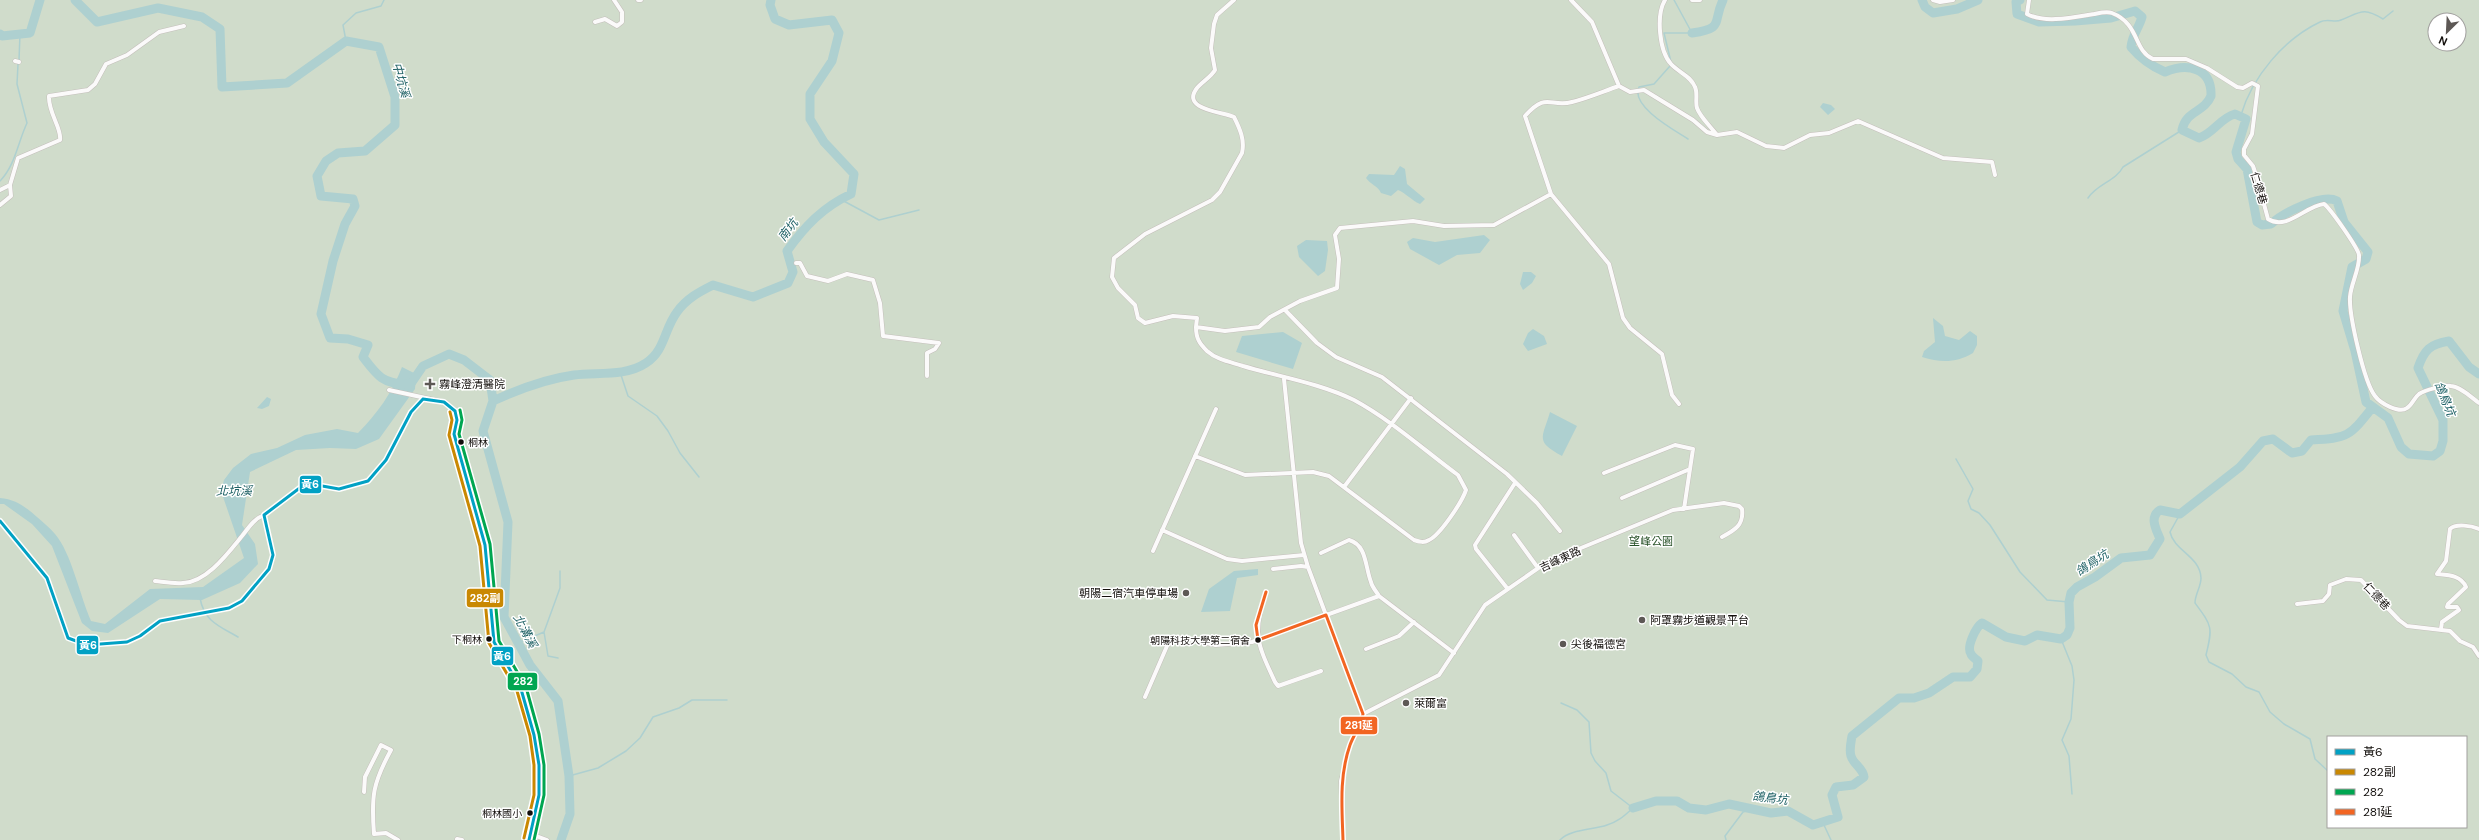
<svg xmlns="http://www.w3.org/2000/svg" width="2479" height="840" font-family="'DM Sans','Noto Sans TC',sans-serif">
  <style>
    .green { fill: #d0dccb; fill-rule: evenodd }
    .water { fill: #aed0d0 }
    .lines { fill: none; stroke-linecap: round; stroke-linejoin: round }
    .stream { stroke: #aed0d0; stroke-width: 1.5 }
    .river { stroke: #aed0d0; stroke-width: 9 }
    .street-casing { stroke: #c4bfbb; stroke-width: 5 }
    .secondary-casing { stroke: #c4bfbb; stroke-width: 6 }
    .street { stroke: #fbfafa; stroke-width: 4 }
    .secondary { stroke: #f6f4f1; stroke-width: 5.5 }
    .bus-1-casing { stroke: #fff; stroke-width: 6 }
    .bus-2-casing { stroke: #fff; stroke-width: 6 }
    .bus-3-casing { stroke: #fff; stroke-width: 6 }
    .bus-4-casing { stroke: #fff; stroke-width: 6 }
    .bus-1 { stroke: #01a1c4; stroke-width: 3 }
    .bus-2 { stroke: #c98802; stroke-width: 3 }
    .bus-3 { stroke: #00a651; stroke-width: 3 }
    .bus-4 { stroke: #f26522; stroke-width: 3 }
    .poi-dot { fill: #5d5855; stroke: #fff; stroke-width: 1.5 }
    .bus-dot { fill: #130f0c; stroke: #fff; stroke-width: 1.5 }
    .labels { text-anchor: middle; stroke-width: 3; stroke-linejoin: round; paint-order: stroke }
    .bus-label { font-size: 10px; fill: #130f0c; stroke: #fff; text-anchor: end }
    .street-label { font-size: 11px; fill: #130f0c; stroke: #fff }
    .poi-label { font-size: 11px; fill: #130f0c; stroke: #fff; text-anchor: start }
    .park-label { font-size: 11px; fill: #285228; stroke: #fff }
    .water-label { font-size: 12px; font-style: italic; fill: #206266; stroke: #fff }
    .line-badge { stroke: #fff; stroke-width: 1.5 }
    .badge-label { font-size: 11px; text-anchor: middle; font-weight: bold; fill: #fff }
  </style>
  <rect width="100%" height="100%" fill="#e7e1dc"/>
  <path class="green" d="M0,0h2479v840h-2479zM2435,20h24v24h-24zM2328,737h138v90h-138z"/>
  <path class="water" d="M1823,103l8,2 4,4 -7,6 -8,-8z
    M1400,166l5,3 2,15 18,15 -5,5c-9,-4 -13,-10 -22,-14l-7,6 -10,-3c-3,-7 -11,-9 -15,-15l3,-4 25,1z
    M1484,235l6,5 -10,13 -23,2 -18,10 -29,-16 -3,-7 6,-4 22,4z
    M1306,240l21,1 1,9 -3,21 -7,5 -19,-19 -2,-11z
    M1523,272h8l5,4 -4,7 -9,7 -3,-6z
    M1933,318l10,8 2,10 14,4 11,-9 7,5v9l-4,8c-17,10 -32,10 -51,4l2,-6 11,-9z
    M1533,329l11,7 3,8 -19,7 -5,-7 5,-11z
    M1283,332l19,11 -9,26 -57,-17 6,-16z
    M402,367l14,7 -1,15 -36,50 -23,10 -26,-1 -34,2 -46,22 -8,53 13,19 3,20 -18,19 -38,17 -42,-1 -52,34 -16,-2 -10,-8 -30,-77 -20,-22 -28,-20h-4v-6c15,1 26,9 37,19 6,5 13,11 18,17 16,18 25,62 36,87l14,3 45,-35 53,-2 41,-29 -23,-67 3,-11 9,-12 18,-14 26,-6 28,-13 32,-6 21,4c19,-19 34,-40 44,-66z
    M267,397l4,2 -2,7 -7,3 -5,-1z
    M1550,412l27,14 -15,30c-27,-15 -20,-17 -12,-44z
    M1258,569v6l-21,3 -7,33 -29,1 8,-23 25,-18z"/>
  <g class="lines">
    <path class="stream" d="M1674,0l18,33
      M346,41l-3,-16 13,-12 25,-7 3,-6
      M19,60l1,-26
      M1671,62l-7,-29h28
      M1670,66l-16,18 -15,3c-9,19 35,43 49,52
      M2241,115c11,-38 43,-76 79,-93 7,-4 15,1 21,-2 20,-8 22,-13 42,-1l10,-8
      M0,181c15,-15 18,-39 27,-58l-10,-39 1,-20
      M2088,198c9,-14 28,-17 35,-31l59,-37
      M840,199l39,21 40,-10
      M620,372l8,24 29,20 11,15 12,22 19,24
      M1956,459l17,30 -5,12 3,8 8,4 11,12 30,47 27,28 22,2
      M2180,514l-10,18c4,19 30,24 31,46 0,9 -6,16 -6,25 17,23 18,24 11,52l3,7 23,12 14,13 13,5 11,20 14,12 26,15 5,20 13,12
      M200,598c4,23 19,28 38,39
      M544,632l4,24 10,2
      M2061,639l11,27 2,14 -3,39 -9,21 7,16 3,38
      M518,643l26,-11 16,-44v-17
      M569,776l29,-8 28,-17 14,-13 13,-21 26,-9 13,-8h35
      M1823,823l8,17
      M1560,840c10,-11 34,-10 47,-15 11,-3 18,-10 26,-17l-22,-17 -5,-18 -11,-12 -4,-8 -2,-31 -12,-12 -16,-7
      M1726,840l-1,-4 18,-24 10,-3"/>
    <path class="river" d="M75,0l22,22 61,-14 44,9 18,12 2,58 65,-4 59,-42 33,6 16,50v28l-30,26 -27,2 -12,8 -9,15 4,20 32,3 2,7 -10,18 -12,37 -12,53 9,24 18,1 20,6 -5,12c13,17 19,27 43,27
      M1922,0l3,7 8,6 24,-4 21,-9
      M2020,0l-4,2 1,12 22,8 36,-1 36,-3 24,-7 7,6c-3,11 -10,18 -11,30 10,12 20,19 34,25 22,-9 47,-5 46,24 -7,17 -25,14 -29,34l17,8c15,-5 21,-20 36,-24l11,5 -10,33 2,7 9,10 10,53 5,3 9,-1c12,-11 51,-31 66,-23l7,21 24,30 -2,7 -14,8 -9,44 12,40 11,51 22,16 13,29 8,7 24,2 7,-5 3,-10v-21l-25,-52c6,-18 12,-24 31,-27l20,26 10,7
      M1692,33c33,-5 20,-10 31,-33
      M0,34l2,2 28,-3 10,-33
      M410,385l13,-19 26,-12 15,6 26,20 3,21 -10,30 25,91 -4,95 26,48 28,36 11,75 1,38 -9,26
      M493,401c26,-12 52,-22 81,-26 23,-3 51,2 72,-12 19,-12 18,-34 31,-51 9,-13 22,-20 36,-27l40,12 35,-14 5,-11 -6,-21c18,-25 36,-44 64,-57l3,-20 -30,-32 -14,-23v-25l22,-33 7,-28 -7,-13 -43,5 -14,-6 -5,-14 1,-5
      M1633,808l23,-7h21l12,7 17,2 23,-6 42,9 17,-2 25,14 25,-8 -6,-22 4,-8 17,-2 11,-8c-1,-9 -11,-13 -13,-21 -2,-6 0,-14 1,-20l47,-38h15l15,-5 24,-16h17l7,-8 1,-8c-2,-2 -6,-4 -7,-7 -5,-7 5,-27 11,-31l24,14 19,4 12,-6 24,4 6,-4 3,-7 -1,-26 2,-9 6,-6 18,-10 26,-19 29,-3 10,-16c-4,-10 -11,-22 0,-29l20,4 60,-47 23,-26 10,-2 19,14 10,-2 9,-11c37,-2 38,-3 61,-32"/>
    <defs>
      <path id="street" d="M638,0h3
        M1571,0l21,22 27,64 11,6 14,-2 49,30 14,12 10,3 20,-3 29,14 18,2 26,-13 19,-2 29,-12 85,37 49,4 3,13
        M1665,0c-9,15 -6,51 6,64 7,8 20,12 24,23 3,6 0,15 2,21 3,9 14,19 20,27
        M1692,0h8
        M1933,0l7,2 13,-2
        M2029,0l-2,14c18,10 48,3 67,0 5,-1 13,-3 18,-1 28,11 21,37 41,46h33l21,9 30,19 6,1 9,-5 6,3 -6,48 -8,15v6l9,11 4,12 11,41c19,12 37,-13 56,-15 6,4 34,44 35,51 1,14 -8,28 -9,42 -1,18 14,85 25,99 5,7 24,18 32,12 5,-3 7,-10 12,-14 6,-4 25,-9 32,-8 10,1 20,11 28,17
        M595,22l10,-3 12,7 5,-4v-10l-8,-12
        M15,61l4,1
        M1619,86c-15,5 -31,12 -47,16 -22,6 -25,-11 -47,14l26,78 58,70 14,54 7,10 32,26 10,41 7,9
        M0,190l10,-5
        M0,205l11,-9 -1,-11 8,-27 42,-18c2,-12 -12,-27 -11,-44l39,-6 7,-6 11,-20 21,-9 32,-23 25,-6
        M796,263h4l7,13 21,5 19,-7 26,6 7,23 3,33 56,7 -4,6 -8,4v23
        M1285,310l32,33 19,14 46,20 125,97 30,29 23,28
        M1196,327l1,-9 -24,-2 -28,7 -7,-5 -3,-13 -17,-17 -6,-11 2,-19 31,-24 67,-34 8,-8 22,-39c3,-13 -2,-24 -8,-36 -10,-5 -54,-7 -37,-29 6,-7 14,-11 18,-18l-4,-22 3,-24 3,-9 17,-15
        M1284,379l17,164 7,24 55,147 -2,11 -11,19 -9,37 2,59
        M389,390l55,12 11,9
        M1195,456l50,19 68,-3 16,4 85,64c6,2 10,3 15,0 11,-5 33,-38 37,-50l-8,-15c-34,-25 -67,-55 -104,-75 -35,-17 -74,-23 -111,-34 -12,-4 -26,-6 -36,-15 -8,-8 -11,-13 -11,-24l29,4 34,-4 11,-10 30,-16 37,-13 2,-29 -4,-24 5,-7 73,-7 31,5 50,-1 57,-31
        M1604,473l71,-28 18,4 -9,60
        M1344,487l67,-89
        M1622,498l68,-29
        M0,521l47,57 21,60 19,7 40,-3 13,-6 20,-15 69,-13 13,-7 27,-32 4,-14 -9,-40 37,-28 10,-3 28,5 29,-8 18,-21 25,-48 12,-13
        M1162,530l65,29 15,2 62,-6
        M1514,535l24,33
        M1153,551l63,-142
        M1321,553l28,-13c18,5 16,27 22,42 1,5 5,9 8,14l75,57
        M1273,569l28,-3 7,1
        M155,581c9,1 19,3 28,2 24,-1 45,-30 59,-47 7,-9 12,-17 22,-21
        M1507,588l-31,-39 -1,-4 40,-62
        M1266,592c-14,42 -9,51 9,90l3,4 43,-15
        M2297,604l26,-3 6,-7 1,-9 16,-6 15,1 38,40 8,6 43,5 10,10 13,6 6,9
        M2441,629l1,-7 17,-12 -2,-3h-10l1,-3 18,-17c-5,-12 -18,-12 -29,-13l9,-13 4,-32c6,-6 22,-3 29,0
        M1366,649l33,-13 15,-14
        M1145,697l22,-51 6,-7 10,-1 33,7 36,-3 127,-46
        M1363,714l76,-39 46,-70 62,-43 126,-52 51,-7 15,3 3,3c2,16 -7,21 -20,28
        M364,792l1,-15 16,-32 10,5c-18,33 -20,46 -17,84l12,-1 12,7
        M531,834l16,6
        M457,839l5,1"/>
      <path id="secondary" d="M455,411l2,9 -3,14 31,111 9,97c6,17 17,28 25,43 6,11 8,23 12,35 10,40 14,80 -2,120"/>
    </defs>
    <use href="#street" class="street-casing"/>
    <use href="#secondary" class="secondary-casing"/>
    <use href="#street" class="street"/>
    <use href="#secondary" class="secondary"/>
    <defs>
      <path id="bus-1" d="M423,399l21,3 11,9
        M455,411l2,9 -3,14 31,111 9,97 27,47 13,46 5,30v30l-10,45
        M0,521l47,57 21,60 19,7 40,-3 13,-6 20,-15 69,-13 13,-7 27,-32 4,-14 -9,-40 37,-28 10,-3 28,5 29,-8 18,-21 25,-48 12,-13"/>
      <path id="bus-2" d="M450,412l2,8 -3,15 31,111 9,97 28,48 13,45 4,29v30l-10,43"/>
      <path id="bus-3" d="M460,410l2,10 -3,14 31,110 9,97 27,46 13,47 5,31v30l-10,45"/>
      <path id="bus-4" d="M1326,615l37,99c-2,12 -9,20 -13,31 -11,31 -8,63 -7,95
        M1258,640l68,-25
        M1258,640l-2,-15 10,-33"/>
    </defs>
    <use href="#bus-1" class="bus-1-casing"/>
    <use href="#bus-2" class="bus-2-casing"/>
    <use href="#bus-3" class="bus-3-casing"/>
    <use href="#bus-4" class="bus-4-casing"/>
    <use href="#bus-1" class="bus-1"/>
    <use href="#bus-2" class="bus-2"/>
    <use href="#bus-3" class="bus-3"/>
    <use href="#bus-4" class="bus-4"/>
  </g>
  <g class="poi-dot">
    <path d="M428 378h4v4h4v4h-4v4h-4v-4h-4v-4h4z"/>
    <circle cx="1186" cy="593" r="4"/>
    <circle cx="1642" cy="620" r="4"/>
    <circle cx="1563" cy="644" r="4"/>
    <circle cx="1406" cy="703" r="4"/>
  </g>
  <g class="bus-dot">
    <circle cx="461" cy="442" r="3.5"/>
    <circle cx="489" cy="639" r="3.5"/>
    <circle cx="1258" cy="640" r="3.5"/>
    <circle cx="530" cy="813" r="3.5"/>
  </g>
  <g class="labels">
    <g class="bus-label">
      <text x="468" y="446" text-anchor="start">桐林</text>
      <text x="482" y="643">下桐林</text>
      <text x="1250" y="644">朝陽科技大學第二宿舍</text>
      <text x="522" y="817">桐林國小</text>
    </g>
    <g class="street-label">
      <text transform="translate(2259 188) rotate(74)" y="4">仁德巷</text>
      <text transform="translate(1560 559) rotate(-25)" y="4">吉峰東路</text>
      <text transform="translate(2377 596) rotate(47)" y="4">仁德巷</text>
    </g>
    <g class="poi-label">
      <text x="439" y="388">霧峰澄清醫院</text>
      <text x="1178" y="597" text-anchor="end">朝陽二宿汽車停車場</text>
      <text x="1650" y="624">阿罩霧步道觀景平台</text>
      <text x="1571" y="648">尖後福德宮</text>
      <text x="1414" y="707">萊爾富</text>
    </g>
    <g class="park-label">
      <text x="1651" y="545">望峰公園</text>
    </g>
    <g class="water-label">
      <text transform="translate(401 80) rotate(75)" y="4">中坑溪</text>
      <text transform="translate(788 230) rotate(-53)" y="4">南坑</text>
      <text transform="translate(2445 399) rotate(68)" y="4">鴿鳥坑</text>
      <text x="234" y="495">北坑溪</text>
      <text transform="translate(2092 563) rotate(-33)" y="4">鴿鳥坑</text>
      <text transform="translate(525 631) rotate(62)" y="4">北溝溪</text>
      <text transform="translate(1770 798) rotate(7)" y="4">鴿鳥坑</text>
    </g>
  </g>
  <g class="line-badge">
    <rect x="299" y="475" width="23" height="19" rx="4" fill="#01a1c4"/>
    <rect x="466" y="588" width="38" height="20" rx="4" fill="#c98802"/>
    <rect x="76" y="635" width="23" height="20" rx="4" fill="#01a1c4"/>
    <rect x="491" y="646" width="23" height="20" rx="4" fill="#01a1c4"/>
    <rect x="507" y="672" width="31" height="19" rx="4" fill="#00a651"/>
    <rect x="1340" y="716" width="38" height="19" rx="4" fill="#f26522"/>
  </g>
  <g class="badge-label">
    <text x="310" y="488">黃6</text>
    <text x="485" y="602">282副</text>
    <text x="88" y="649">黃6</text>
    <text x="502" y="660">黃6</text>
    <text x="523" y="685">282</text>
    <text x="1359" y="729">281延</text>
  </g>
  <rect x="2327" y="736" width="140" height="92" fill="#ffffff" stroke="#a19f9e"/>
  <rect x="2335" y="749" width="20" height="6" fill="#01a1c4" stroke="#a19f9e"/>
  <text x="2363" y="756" font-size="12" fill="#130f0c">黃6</text>
  <rect x="2335" y="769" width="20" height="6" fill="#c98802" stroke="#a19f9e"/>
  <text x="2363" y="776" font-size="12" fill="#130f0c">282副</text>
  <rect x="2335" y="789" width="20" height="6" fill="#00a651" stroke="#a19f9e"/>
  <text x="2363" y="796" font-size="12" fill="#130f0c">282</text>
  <rect x="2335" y="809" width="20" height="6" fill="#f26522" stroke="#a19f9e"/>
  <text x="2363" y="816" font-size="12" fill="#130f0c">281延</text>
  <g transform="translate(2447 32) rotate(204)"><circle r="19" fill="#ffffff" stroke="#a19f9e"/>
  <path d="M0-3L7 15L0 10L-7 15Z" fill="#5d5855"/>
  <text y="-6" font-size="11" font-weight="bold" text-anchor="middle" fill="#130f0c">N</text>
  </g>
</svg>
